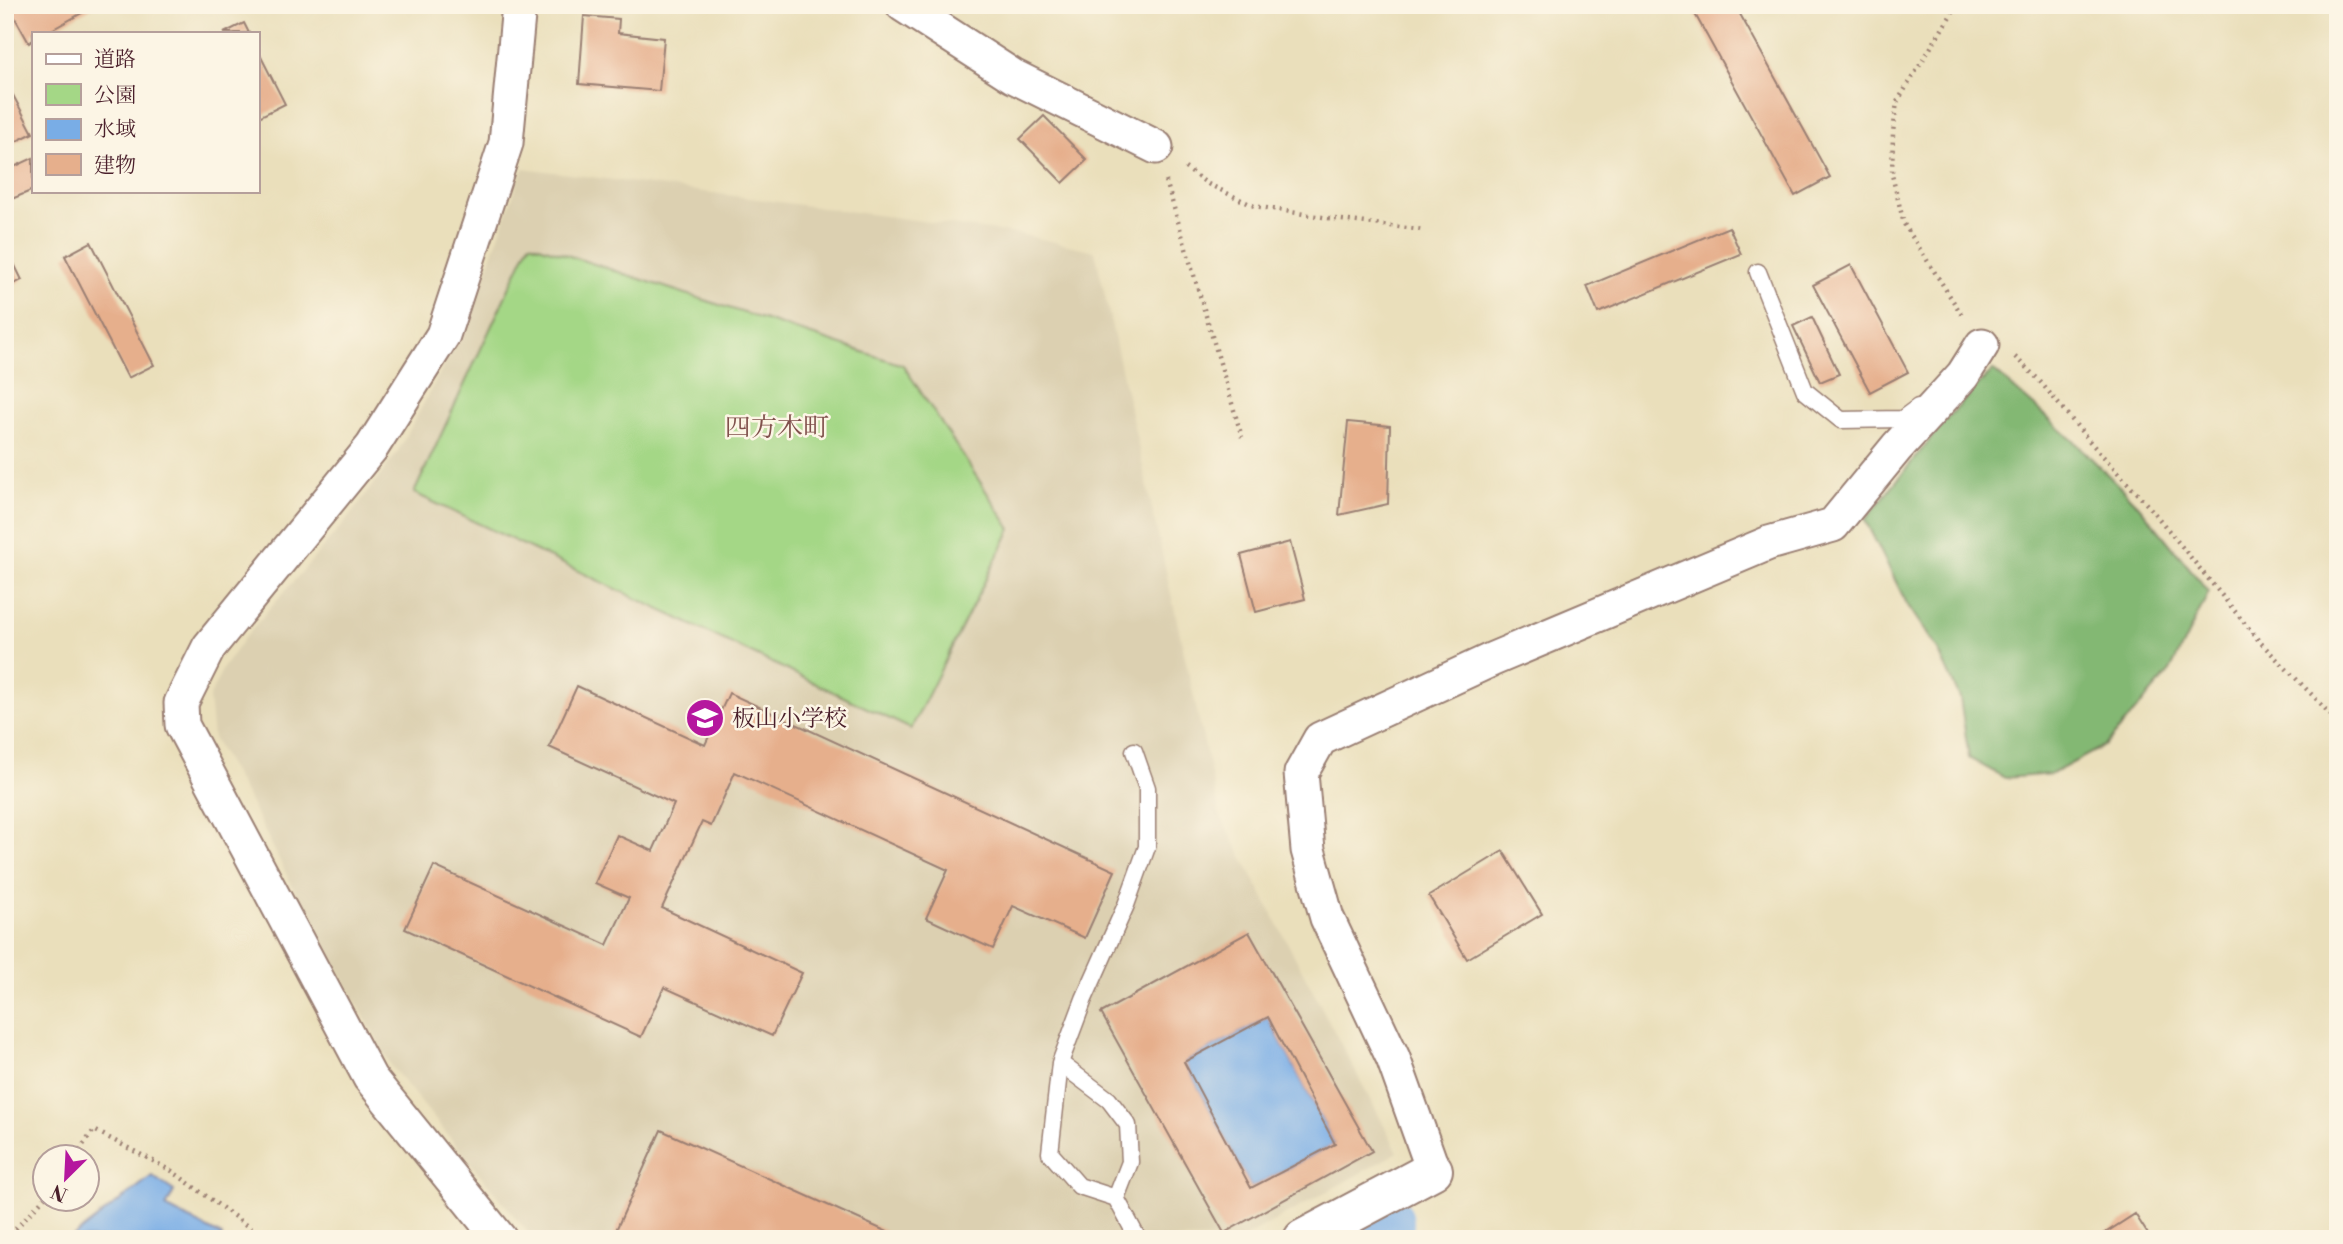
<svg xmlns="http://www.w3.org/2000/svg" width="2343" height="1244" font-family="'Libre Bodoni','Noto Serif JP',serif">
  <style>
    .built { fill: #dcd0b1 }
    .green { fill: #a4d786; stroke: #777b58; stroke-width: 2 }
    .forest { fill: #83b873; stroke: #666c4f; stroke-width: 2 }
    .water { fill: #79ade6; stroke: #626688; stroke-width: 2 }
    .lines { fill: none; stroke-linecap: round; stroke-linejoin: round }
    .river { stroke: #79ade6; stroke-width: 68 }
    .building { fill: #e6af8c; fill-rule: evenodd }
    .service-casing { stroke: #9a7f73; stroke-width: 19 }
    .minor-casing { stroke: #9a7f73; stroke-width: 37 }
    .tertiary-casing { stroke: #9a7f73; stroke-width: 42 }
    .path { stroke: #9a7f73; stroke-width: 4.5; stroke-dasharray: 2 5; stroke-linecap: butt }
    .service { stroke: #fff; stroke-width: 16 }
    .minor { stroke: #fff; stroke-width: 33 }
    .tertiary { stroke: #fff; stroke-width: 38 }
    .labels { text-anchor: middle; stroke-width: 5; stroke-linejoin: round; paint-order: stroke }
    .poi-label { font-size: 23px; fill: #4a1f2b; stroke: #fcf5e5; text-anchor: start }
    .quarter-label { font-size: 26px; fill: #81514d; stroke: #fcf5e5 }
  </style>
  <rect width="100%" height="100%" fill="#fcf5e5"/>
  <filter id="ink" filterUnits="userSpaceOnUse"><feTurbulence type="fractalNoise" baseFrequency=".0143" numOctaves="2"/><feDisplacementMap in="SourceGraphic" scale="14" xChannelSelector="R" yChannelSelector="G"/><feConvolveMatrix kernelMatrix="1 2 1 2 8 2 1 2 1" color-interpolation-filters="sRGB"/></filter>
  <filter id="wash" filterUnits="userSpaceOnUse"><feTurbulence type="fractalNoise" baseFrequency=".00686" numOctaves="4" result="noise"/><feDisplacementMap in="SourceGraphic" scale="28" xChannelSelector="R" yChannelSelector="G"/><feGaussianBlur stdDeviation="1.57" result="paint"/><feColorMatrix in="noise" values="0 0 0 0 0 0 0 0 0 0 0 0 0 0 0 0 0 1.4 0 .05"/><feComposite in="paint" operator="in"/></filter>
  <g filter="url(#wash)">
    <rect width="100%" height="100%" fill="#eadfbb"/>
    <path class="built" d="M523,168l496,66 76,17 125,564 178,337 -156,87h-709l-141,-172 -94,-170 -50,-99 -35,-60 -4,-40 14,-30 22,-31 101,-116 51,-68 73,-136z"/>
    <path class="green" d="M530,243l373,122 108,164 -100,200 -497,-236z"/>
    <path class="forest" d="M1993,370l83,73 63,63 70,86 -39,79 -64,74 -54,29 -47,4 -36,-20 -9,-60 -22,-48 -31,-46 -42,-84 79,-98z"/>
    <path class="water" d="M1268,1017l67,127 -84,44 -67,-126z
      M152,1176l22,15 -8,16 56,29v3h-152z"/>
    <g class="lines">
      <path class="river" d="M1351,1239l29,-16"/>
    </g>
    <g id="blocks">
      <path class="building" d="M17,5h79l-50,28h-13v7l-4,3 -19,-34z
        M1690,5h45l95,172 -35,19z
        M584,16l35,3 -1,14 46,5 -5,53 -80,-7z
        M244,23l5,10h-25z
        M257,49l28,55 -28,14z
        M5,80l28,53 -28,14z
        M1044,116l43,44 -24,23 -43,-44z
        M33,158v32l-26,11 -2,-30z
        M1729,227l12,27 -143,59 -11,-27z
        M91,242l63,123 -26,13 -63,-122z
        M5,245l17,35 -17,8z
        M1851,265l57,107 -38,20 -57,-107z
        M1812,317l27,57 -19,8 -27,-56z
        M1348,422l42,4 -2,78 -49,11z
        M1290,542l15,57 -49,13 -15,-57z
        M577,686l128,59 24,-52 386,178 -30,67 -72,-32 -20,43 -67,-31 22,-48 -213,-98 -24,54 -9,-4 -40,86 140,65 -30,63 -108,-49 -23,50 -236,-108 29,-63 173,79 22,-47 -34,-15 22,-48 36,16 21,-47 -125,-57z
        M1503,851l39,63 -75,45 -38,-63z
        M1249,932l123,219 -148,82 -123,-220zM1268,1017l67,127 -84,44 -67,-126z
        M661,1130l242,109h-291z
        M2135,1214l16,25h-55z"/>
    </g>
  </g>
  <g filter="url(#ink)">
    <use href="#blocks" fill-opacity="0" stroke="#9a7f73" stroke-width="2"/>
    <g class="lines">
      <defs>
        <path id="service" d="M1758,272l47,119 36,29 61,-1 16,-12
          M1134,751l13,37v59l-21,58 -42,94 -24,64 -10,90 29,33 37,12 22,41
          M1060,1063l49,37 19,25 2,37 -14,36"/>
        <path id="minor" d="M903,5l110,71 143,71
          M1433,1170l-40,-112 -66,-140 -19,-68 -7,-77 19,-34 173,-80 276,-116 64,-18 64,-78 66,-72 19,-30
          M500,1239l-130,-161 -188,-353 -1,-22 28,-56 163,-200 71,-112 63,-192 13,-138"/>
        <path id="tertiary" d="M1303,1239l130,-69"/>
      </defs>
      <use href="#service" class="service-casing"/>
      <use href="#minor" class="minor-casing"/>
      <use href="#tertiary" class="tertiary-casing"/>
      <path class="path" d="M1957,5l-60,97 -4,30 -1,43 12,49 58,91
        M1185,168l23,16 46,22 87,14 83,10
        M1166,181l76,256
        M2015,357l23,22 53,64 60,66 109,133 62,63 15,18 1,5
        M75,1156l19,-26 78,41 93,68
        M6,1239l40,-43"/>
      <use href="#service" class="service"/>
      <use href="#minor" class="minor"/>
      <use href="#tertiary" class="tertiary"/>
    </g>
  </g>
  <defs>
    <symbol id="school-disc" viewBox="-11 -11 22 22"><circle r="9.5" fill="#b5179e" stroke="#fcf5e5"/><path d="M0-5L7-2L0 1L-7-2ZM-4 1L0 2.5L4 1V4Q0 6-4 4Z" fill="#fff"/></symbol>
  </defs>
  <g fill-rule="evenodd">
    <use href="#school-disc" x="683" y="696" width="44" height="44"/>
  </g>
  <g class="labels">
    <g class="poi-label">
      <text x="732" y="726">板山小学校</text>
    </g>
    <g class="quarter-label">
      <text x="777" y="436">四方木町</text>
    </g>
  </g>
  <rect width="2343" height="1244" fill="none" stroke="#fcf5e5" stroke-width="28"/>
  <rect x="32" y="32" width="228" height="161" fill="#fcf5e5" stroke="#b59f9b" stroke-width="2"/>
  <rect x="46" y="54" width="35" height="10" fill="#ffffff" stroke="#b59f9b" stroke-width="2"/>
  <text x="94" y="66" font-size="21" fill="#4a1f2b">道路</text>
  <rect x="46" y="84" width="35" height="21" fill="#a4d786" stroke="#b59f9b" stroke-width="2"/>
  <text x="94" y="102" font-size="21" fill="#4a1f2b">公園</text>
  <rect x="46" y="119" width="35" height="21" fill="#79ade6" stroke="#b59f9b" stroke-width="2"/>
  <text x="94" y="136" font-size="21" fill="#4a1f2b">水域</text>
  <rect x="46" y="154" width="35" height="21" fill="#e6af8c" stroke="#b59f9b" stroke-width="2"/>
  <text x="94" y="172" font-size="21" fill="#4a1f2b">建物</text>
  <g transform="translate(66 1178) rotate(204)"><circle r="33" fill="#fcf5e5" stroke="#b59f9b" stroke-width="2"/>
  <path d="M0-5L12 26L0 18L-12 26Z" fill="#b5179e"/>
  <text y="-10" font-size="19" font-weight="bold" text-anchor="middle" fill="#4a1f2b">N</text>
  </g>
</svg>
